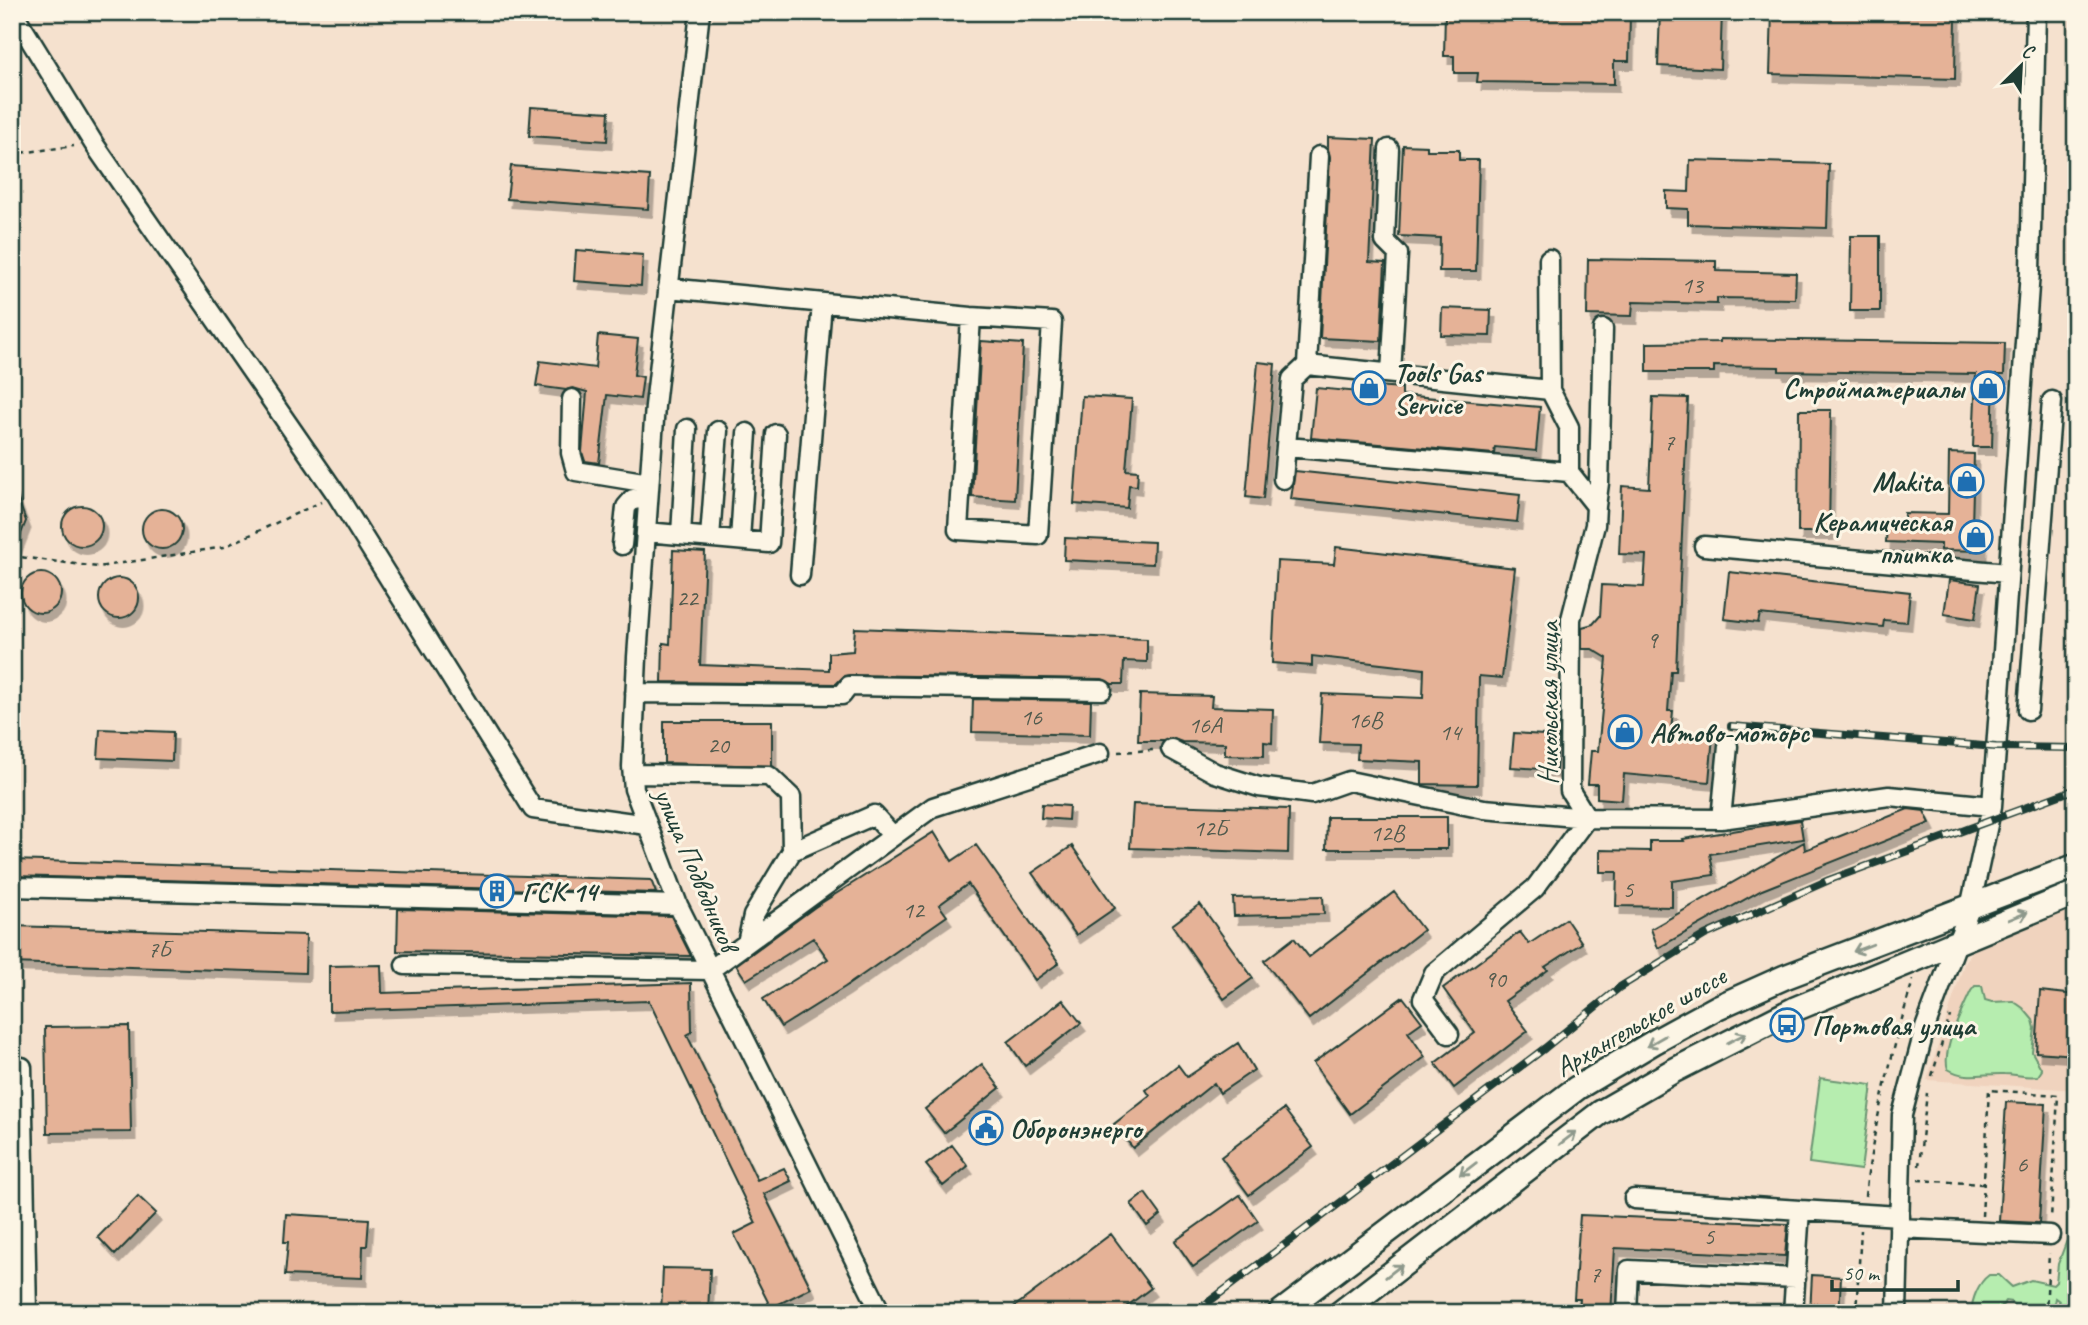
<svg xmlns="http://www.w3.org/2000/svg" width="2088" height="1325" font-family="Caveat,sans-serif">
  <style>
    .built { fill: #f0d3be }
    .green { fill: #b6edaf; stroke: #6a9572; stroke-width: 2 }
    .building { fill: #e5b297; stroke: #1f3d34; stroke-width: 2; filter: url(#shadow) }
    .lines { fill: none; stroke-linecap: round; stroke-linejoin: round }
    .minor-casing { stroke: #1f3d34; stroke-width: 23 }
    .major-casing { stroke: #1f3d34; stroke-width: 28 }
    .path { stroke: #1f3d34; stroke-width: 2.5; stroke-dasharray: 5 5; stroke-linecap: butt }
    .minor { stroke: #fcf5e5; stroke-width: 18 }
    .major { stroke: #fcf5e5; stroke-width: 23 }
    .rail-casing { stroke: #1f3d34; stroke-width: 8 }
    .rail { stroke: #fcf5e5; stroke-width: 5; stroke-dasharray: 16; stroke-linecap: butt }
    .oneway { stroke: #8e998c }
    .labels { text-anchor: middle; stroke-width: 6; stroke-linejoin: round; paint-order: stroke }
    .number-label { font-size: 24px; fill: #505a4d }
    .poi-label { font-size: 28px; font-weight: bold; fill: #1f3d34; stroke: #fcf5e5; text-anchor: start }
    .street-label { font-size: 28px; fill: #1f3d34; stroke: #fcf5e5 }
  </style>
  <defs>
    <filter id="shadow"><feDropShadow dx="4.5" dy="8" stdDeviation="0" flood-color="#0004"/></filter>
  </defs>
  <rect width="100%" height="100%" fill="#f5e1ce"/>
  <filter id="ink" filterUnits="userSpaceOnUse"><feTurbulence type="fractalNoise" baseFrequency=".0143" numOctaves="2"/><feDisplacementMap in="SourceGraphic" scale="14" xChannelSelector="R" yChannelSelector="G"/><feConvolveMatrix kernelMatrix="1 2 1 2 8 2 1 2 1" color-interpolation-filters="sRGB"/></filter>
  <g filter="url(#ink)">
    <path class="built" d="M2076,908l-3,49 3,3v130l-149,-10 37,-116 11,-17 17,-9z"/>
    <path class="green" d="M1975,986h7l3,14 7,2 21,-1 10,7 10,12 2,8 -3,24 10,18 -4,6c-11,2 -23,-2 -34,-2 -20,-1 -38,6 -56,-5 -7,-17 15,-61 23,-78z
      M1820,1078l52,7 -11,85 -52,-7z
      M2076,1145v168h-11l-6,-12 -4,-3 -3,15h-37l-3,-11 -6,-1 -10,12h-25c1,-14 7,-30 18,-38h10l13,12 19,-7 22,5 3,-3 2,-18 9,-24 1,-32 5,-15v-13l-4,-22z"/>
    <path class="building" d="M1445,12l185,2 -1,47h-15v23l-137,-2 1,-9h-24v-17h-10z
      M1660,12h62l-2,57 -62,-3z
      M1772,12h173v3h11l-1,64 -185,-5z
      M531,107l78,5 -2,29 -78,-5z
      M1328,137l47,2 -6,123 16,1 -4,78 -61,-3 10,-181 -2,-8z
      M1403,145l24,1v4h32v10h20l-3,111h-37l1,-33 -41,-2z
      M1690,160l139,4 -2,64 -139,-4v-15l-22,-1v-17l23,1z
      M511,166l139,10 -2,33 -141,-10z
      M1851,236h29v75h-30z
      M576,250l67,5 -2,31 -67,-5z
      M1588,259l128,2v10l80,2 -1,26 -78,-1v6l-84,-2 -1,14 -45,-1z
      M1442,308l49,2 -1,26 -49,-1z
      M598,335l40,4 -4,36 9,2 -3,22 -33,-4 -8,68 -14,-2 -3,-9 5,-60 -14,-4 -7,2 -30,-4 4,-25 55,7z
      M1720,339l285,4 -1,32h-10l-2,72h-19l3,-73 -197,-3v-4l-65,-1v6h-67v-29l73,-1z
      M981,341l42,3 -8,156 -43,-3z
      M1258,362l17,2 -12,135 -17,-2z
      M1361,385l41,3v7l138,12 -4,44 -41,-4 -1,7 -183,-16 5,-50 44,4z
      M1082,396l50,3 -6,71 12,1 -1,15 -8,-1 -2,23 -53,-4z
      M1653,397l35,1 -12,273h-5l-3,40h5l-2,19 42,5 -4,47 -85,-8 -2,26 -25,-2v-14h-9l3,-33h7l9,-93 -15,-9h-10v-22l11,-3 7,-8 2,-31 42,2 2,-32 -27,-1 3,-68 27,2z
      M1799,410h32l-2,122h-31z
      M1949,453l25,1 -2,73h11l-1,24 -41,-1v-6l-55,-2 1,-20h17v-9l44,1z
      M1295,471l225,24 -3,27 -226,-23z
      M12,484l14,37 -14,36z
      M62 526a20 20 0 1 1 40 0a20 20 0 1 1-40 0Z
      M142 529a20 20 0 1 1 40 0a20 20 0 1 1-40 0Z
      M1065,538l89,4 -1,22 -89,-4z
      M1336,547l179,21 -13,110 -23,-2 -2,109 -55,-1v-22l-65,-3 1,-15 -39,-1 3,-49 101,4 1,-29 -112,-13v10l-40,-3 5,-102 57,3z
      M673,550l32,2 -5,113 129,5v-17l24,-2 2,-23 292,11v23l-23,-1 -1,23h-11l-10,-5 -253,-4 -5,1 -8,8 -174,-2 1,-39 7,1z
      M1729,572l181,20 -3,30 -23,-2 -1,7 -123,-13 -2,9 -34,-4z
      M21 593a20 20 0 1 1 40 0a20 20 0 1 1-40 0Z
      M99 598a20 20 0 1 1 40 0a20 20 0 1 1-40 0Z
      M1949,580l31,4 -5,35 -31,-5z
      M1140,694l72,2 -1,11 62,2 -1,34 -8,-1v14l-39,-1v-12l-43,-1 -11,-4 -8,3h-25z
      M973,699l118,2 -1,34 -118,-3z
      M664,721h108v45l-108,-3z
      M100,729l73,3 -1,29 -74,-3z
      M1514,733l44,3 -2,34 -45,-3z
      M1042,804l27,2 -1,14 -27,-2z
      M1133,804l156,5 -1,44 -158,-5z
      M1908,809l16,2 6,12 -168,67 -104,58 -7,-19 153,-87 1,8z
      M1327,817h120v32h-121z
      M1800,820l3,19 -93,15 4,21 -42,6v26l-56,-1 1,-34h-17v-22l50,1v-10h34l-1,-2z
      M934,832l18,29 24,-16 83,118 -24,17 -67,-96 -29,21 8,11 -102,71 -64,40 -18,-28 65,-40 -15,-21 -67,42 -10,-15 79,-58z
      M1072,846l43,62 -39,27 -44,-62z
      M12,860l639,20 5,13 -644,-17z
      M1394,892l29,38 -114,89 -45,-58 30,-23 15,19z
      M1323,896l1,18 -90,2 -1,-18z
      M1200,904l53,74 -29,21 -52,-74z
      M398,909l273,7 20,40 -294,-5z
      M1566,919l16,24 -37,24 3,3 -43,31 23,30 -74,57 -19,-25 40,-30 -32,-45 77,-56 9,12z
      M12,926l294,9 -1,38 -293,-10z
      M381,965l1,28 309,-10 1,49 -5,3 70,145 27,-12 7,13 -27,13 47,94 -40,20 -37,-74 22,-11 -107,-222 -320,10v-45z
      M2040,991l36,4v60l-40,-3z
      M1403,997l19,25 -14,10 17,25 -75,57 -37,-51z
      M1063,1000l18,23 -56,43 -17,-24z
      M129,1026l2,106 -84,1 -2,-106z
      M1238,1043l16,27 -34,23 -6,-10 -81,65 -19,-24 36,-28 -4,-6 32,-25 9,12z
      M982,1064l18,24 -56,45 -19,-24z
      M2006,1102l40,2 -7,119 -40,-2z
      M1284,1109l29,38 -64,48 -28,-38z
      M952,1145l16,21 -25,20 -17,-21z
      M1145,1193l16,22 -14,11 -16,-22z
      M1240,1195l18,26 -65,46 -18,-26z
      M138,1196l18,17 -41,42 -17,-18z
      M286,1214l83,5 -2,27h-4l-1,32 -77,-3 3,-33h-4z
      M1580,1215l208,9 -3,32 -170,-8 -4,65h-32l1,-14h-6z
      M1111,1234l40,54 -33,25h-112z
      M663,1268l47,1 -2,44h-47z
      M1812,1275l29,2 -2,36h-29z"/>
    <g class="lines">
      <defs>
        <path id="minor" d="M13,12l81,132 243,351 196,314 114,16
          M700,12l-45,394 -18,251 -5,110 2,22 44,116 203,408
          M1389,149l-4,92 13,13 -7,119
          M1549,259l1,131
          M668,288l303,29 81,5 -14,213 -80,-5 13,-213
          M1307,365l243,25 19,37v45
          M572,399l-1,54 5,18 73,12
          M1287,447l282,25 27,34 -1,19 -24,94 -1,172 17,27
          M1283,479l9,-100 15,-14 12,-209
          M1596,506l3,-23 4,-154
          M646,532l123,11 7,-109
          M681,535l6,-106
          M710,538l8,-107
          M740,540l7,-107
          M622,545l4,-38 7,-8 15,1
          M1704,546l304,27
          M800,575l22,-272
          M635,693l207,2 7,-9 253,4
          M2028,710l24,-309
          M1171,749l44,24 44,14 53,7 37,-13 135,28 103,9 134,1 168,-23 103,10
          M633,774l136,2 22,21 1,54
          M1721,819l7,-73
          M12,887l666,18
          M747,943l6,-27 39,-65 82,-36 19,21
          M405,965l305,5 223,-163 167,-54
          M1449,1034l-26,-35 11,-26 101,-85 52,-70
          M22,1067l5,246
          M1634,1199l166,11
          M1899,1228l151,7
          M1627,1313l2,-43 167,8
          M1793,1313l7,-103 100,6
          M1897,1313l5,-198 23,-87 45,-120 22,-102 38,-534 6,-260"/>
        <path id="major" d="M1280,1313l297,-225 77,-46 64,-35 67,-30 291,-111
          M1340,1313l260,-200 73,-42 122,-62 281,-116"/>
      </defs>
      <use href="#minor" class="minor-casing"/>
      <use href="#major" class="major-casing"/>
      <path class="path" d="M12,154l62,-8
        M12,556l86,11 126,-20 97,-45
        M1118,752l36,-2
        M1932,1076l18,-60
        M1919,1166l8,-73
        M1918,1180l65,4
        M1865,1196c9,-74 27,-144 48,-216
        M1982,1216l7,-126 69,5 -7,124
        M1856,1313l5,-83
        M2046,1313l3,-60"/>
      <use href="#minor" class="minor"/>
      <use href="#major" class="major"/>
      <defs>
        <path id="rail" d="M1731,726l265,21 80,1
          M1194,1313l351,-265 75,-61 85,-52 124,-55 247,-91"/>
      </defs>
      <use href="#rail" class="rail-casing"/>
      <use href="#rail" class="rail"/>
    </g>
    <defs><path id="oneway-shaft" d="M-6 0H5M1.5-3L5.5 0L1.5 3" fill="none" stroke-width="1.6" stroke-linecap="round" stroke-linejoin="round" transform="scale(1.75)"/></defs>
    <g class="oneway">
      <use href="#oneway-shaft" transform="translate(2018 916) rotate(-22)"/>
      <use href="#oneway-shaft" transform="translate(1863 948) rotate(159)"/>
      <use href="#oneway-shaft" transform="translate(1737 1038) rotate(-27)"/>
      <use href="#oneway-shaft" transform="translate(1656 1041) rotate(150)"/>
      <use href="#oneway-shaft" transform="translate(1568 1138) rotate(-37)"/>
      <use href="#oneway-shaft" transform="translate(1468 1169) rotate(143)"/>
      <use href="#oneway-shaft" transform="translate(1394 1271) rotate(-38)"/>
    </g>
  </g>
  <defs>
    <symbol id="shop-ring" viewBox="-11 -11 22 22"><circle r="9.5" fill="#fcf5e5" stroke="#1f6fb2" stroke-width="1.5"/><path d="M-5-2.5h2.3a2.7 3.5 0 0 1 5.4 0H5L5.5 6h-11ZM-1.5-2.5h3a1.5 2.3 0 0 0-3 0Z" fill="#1f6fb2"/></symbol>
    <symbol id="building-ring" viewBox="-11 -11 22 22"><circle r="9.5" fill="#fcf5e5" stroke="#1f6fb2" stroke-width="1.5"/><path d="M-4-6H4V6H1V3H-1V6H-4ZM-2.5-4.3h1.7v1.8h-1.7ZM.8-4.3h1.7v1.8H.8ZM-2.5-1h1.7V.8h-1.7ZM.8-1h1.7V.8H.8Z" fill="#1f6fb2"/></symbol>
    <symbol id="bus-ring" viewBox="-11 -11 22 22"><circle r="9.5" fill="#fcf5e5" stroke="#1f6fb2" stroke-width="1.5"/><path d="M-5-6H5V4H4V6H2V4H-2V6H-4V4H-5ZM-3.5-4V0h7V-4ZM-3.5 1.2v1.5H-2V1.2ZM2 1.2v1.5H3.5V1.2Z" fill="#1f6fb2"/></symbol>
    <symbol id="civic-ring" viewBox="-11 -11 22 22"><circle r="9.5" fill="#fcf5e5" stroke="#1f6fb2" stroke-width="1.5"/><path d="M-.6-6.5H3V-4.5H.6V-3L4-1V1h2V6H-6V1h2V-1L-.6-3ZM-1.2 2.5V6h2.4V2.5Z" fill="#1f6fb2"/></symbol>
  </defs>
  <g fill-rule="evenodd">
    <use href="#shop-ring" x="1350" y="369" width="38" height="38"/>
    <use href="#shop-ring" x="1969" y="369" width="38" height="38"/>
    <use href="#shop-ring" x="1948" y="462" width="38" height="38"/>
    <use href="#shop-ring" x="1957" y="518" width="38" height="38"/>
    <use href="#shop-ring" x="1606" y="713" width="38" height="38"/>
    <use href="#building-ring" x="478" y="872" width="38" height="38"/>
    <use href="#bus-ring" x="1768" y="1006" width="38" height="38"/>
    <use href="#civic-ring" x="967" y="1109" width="38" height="38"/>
  </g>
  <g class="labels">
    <g class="number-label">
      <text x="1692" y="293">13</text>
      <text x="1669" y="450">7</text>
      <text x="687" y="606">22</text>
      <text x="1652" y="648">9</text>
      <text x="1031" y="725">16</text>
      <text x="1365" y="728">16В</text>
      <text x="1205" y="733">16А</text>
      <text x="1450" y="740">14</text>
      <text x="718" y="753">20</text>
      <text x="1210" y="836">12Б</text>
      <text x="1387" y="841">12В</text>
      <text x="1628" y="897">5</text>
      <text x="913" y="918">12</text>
      <text x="159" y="957">7Б</text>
      <text x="1495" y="987">90</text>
      <text x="2022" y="1172">6</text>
      <text x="1709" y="1244">5</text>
      <text x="1595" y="1282">7</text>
    </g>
    <g class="poi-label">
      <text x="1394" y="382">Tools Gas<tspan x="1394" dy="32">Service</tspan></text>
      <text x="1964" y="398" text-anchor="end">Стройматериалы</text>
      <text x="1942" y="491" text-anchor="end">Makita</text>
      <text x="1952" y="531" text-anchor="end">Керамическая<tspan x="1952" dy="32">плитка</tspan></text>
      <text x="1650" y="742">Автово-моторс</text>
      <text x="522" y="901">ГСК 14</text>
      <text x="1812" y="1035">Портовая улица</text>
      <text x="1010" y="1138">Оборонэнерго</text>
    </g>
    <g class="street-label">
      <text transform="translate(1548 703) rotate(-90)" y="10">Никольская улица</text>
      <text transform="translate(697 869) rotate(67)" y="10">улица Подводников</text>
      <text transform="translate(1640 1021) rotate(-30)" y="10">Архангельское шоссе</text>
    </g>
  </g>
  <rect width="2088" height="1325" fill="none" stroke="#fcf5e5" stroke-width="42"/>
  <rect x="21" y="21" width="2046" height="1283" fill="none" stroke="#1f3d34" stroke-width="2.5" filter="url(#ink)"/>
  <g transform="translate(2021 66) rotate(24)" stroke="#fcf5e5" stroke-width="5" paint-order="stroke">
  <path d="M0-5L12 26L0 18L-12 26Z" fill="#1f3d34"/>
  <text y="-10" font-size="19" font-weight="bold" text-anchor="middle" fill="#1f3d34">С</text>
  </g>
  <path d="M1832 1280v10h126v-10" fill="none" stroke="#1f3d34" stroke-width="3.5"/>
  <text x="1843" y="1280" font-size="21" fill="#1f3d34" stroke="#fcf5e5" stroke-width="5" paint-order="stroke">50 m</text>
</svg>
